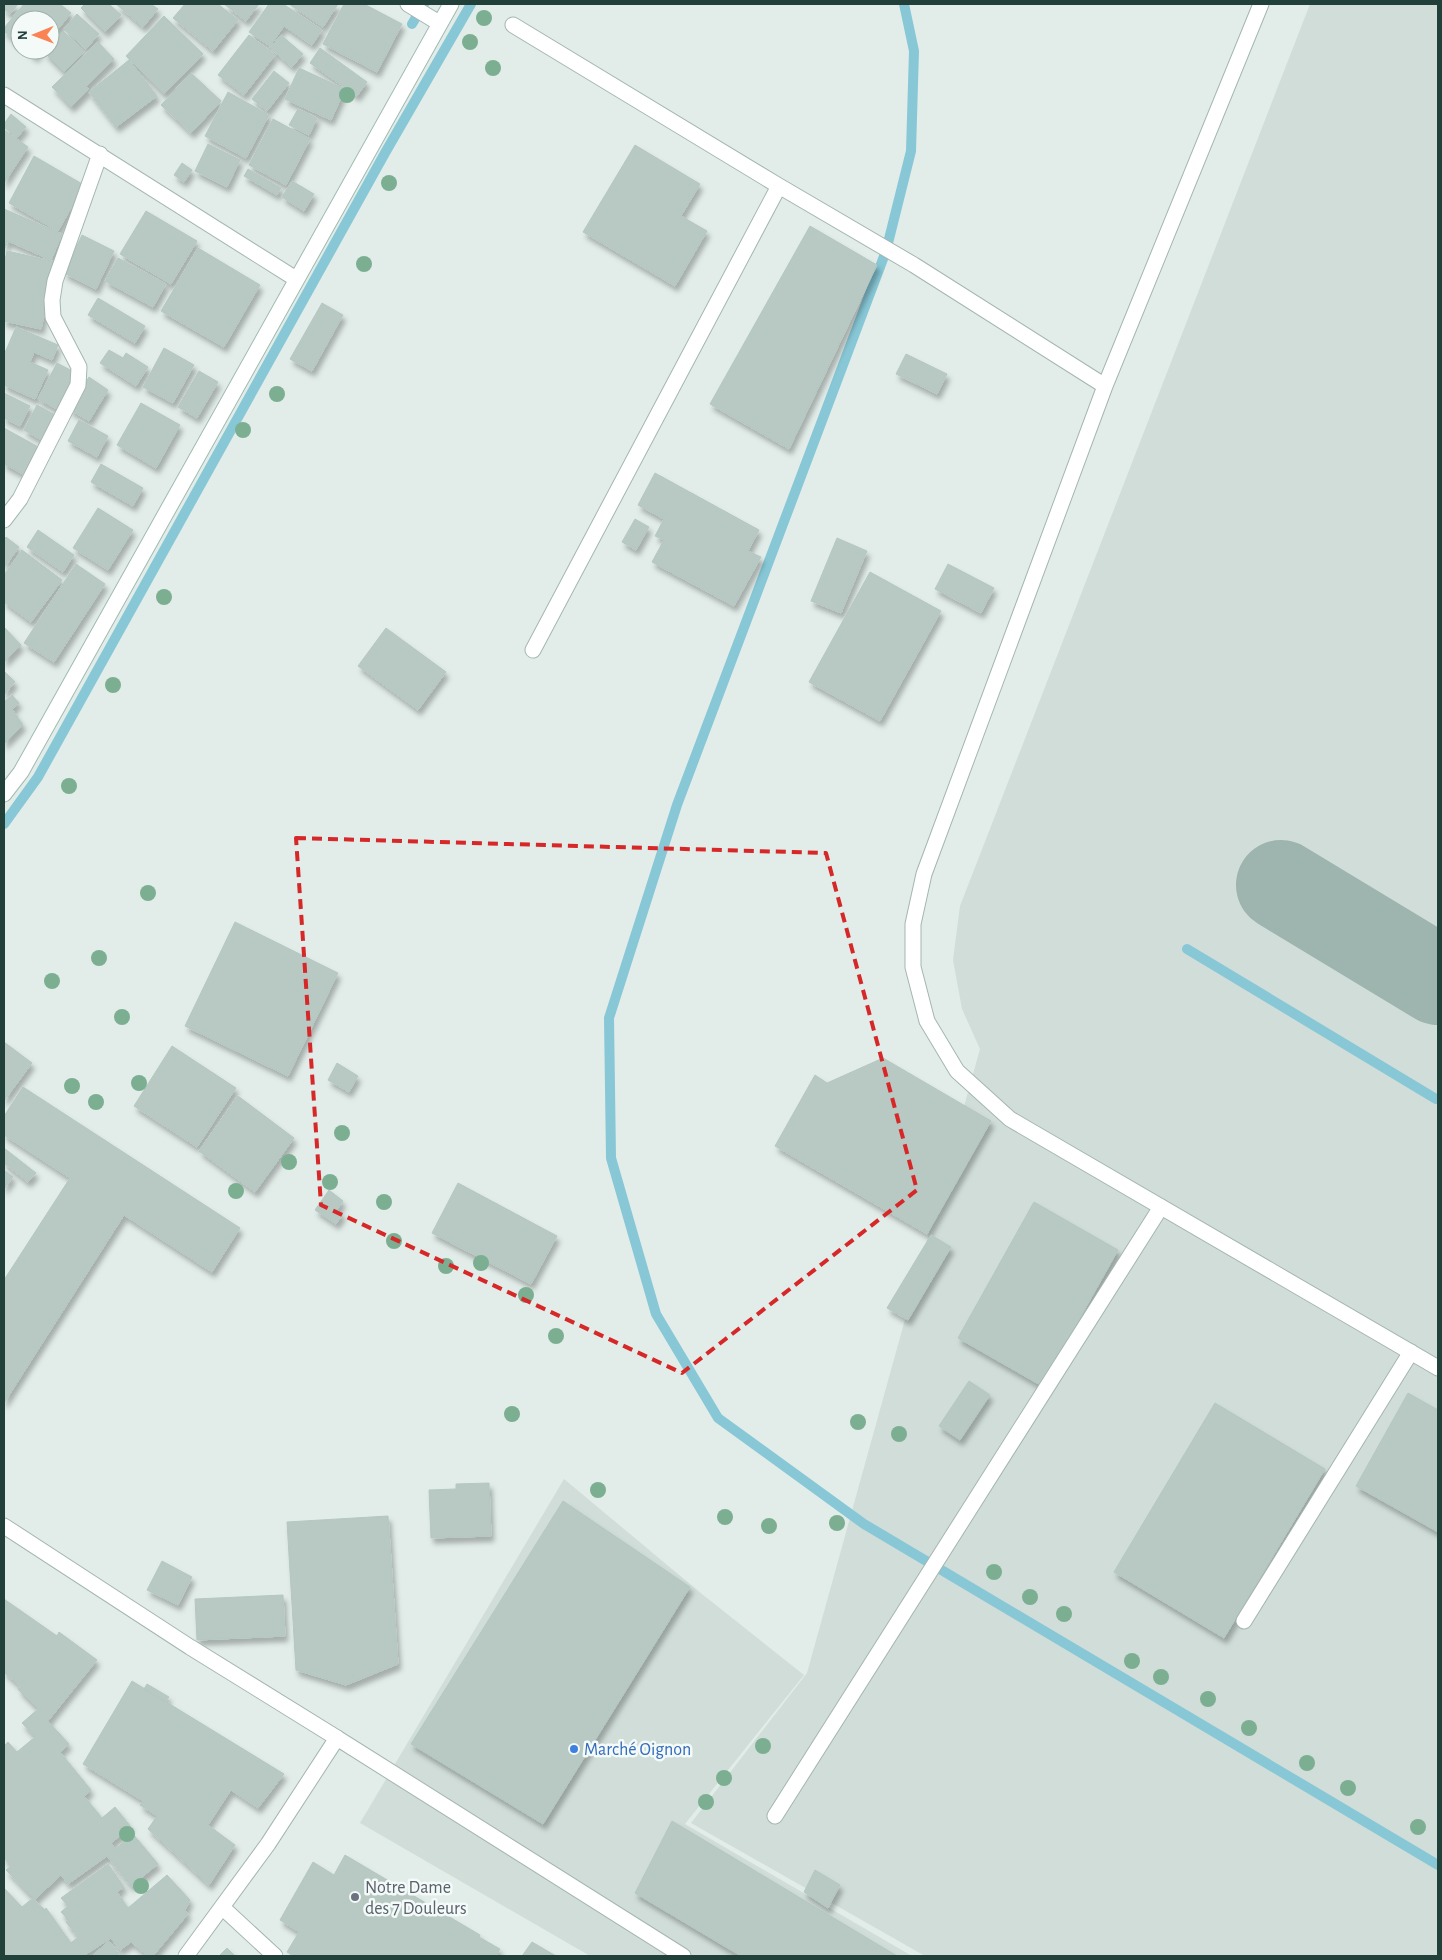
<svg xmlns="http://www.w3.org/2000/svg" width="1442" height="1960" font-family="'Alegreya Sans',sans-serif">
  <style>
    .built { fill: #d0ddd8 }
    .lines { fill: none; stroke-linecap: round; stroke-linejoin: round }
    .stream { stroke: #87c7d6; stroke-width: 10 }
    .taxiway { stroke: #9eb4ae; stroke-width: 90 }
    .building { fill: #b7c9c2; stroke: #b4c8c0; filter: url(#shadow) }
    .lane-casing { stroke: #a4b6b1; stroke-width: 17 }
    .street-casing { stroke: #a4b6b1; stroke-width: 17 }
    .secondary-casing { stroke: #a0bab2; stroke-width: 17 }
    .lane { stroke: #fff; stroke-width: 15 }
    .street { stroke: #fff; stroke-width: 15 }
    .secondary { stroke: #fff; stroke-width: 15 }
    .tree { fill: #7cae92 }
    .marked { fill: none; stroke: #d62828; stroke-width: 4; stroke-dasharray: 10 6; stroke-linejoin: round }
    .shop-dot { fill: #3f7fe0; stroke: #f3faf7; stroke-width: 2 }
    .worship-dot { fill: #6b7280; stroke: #f3faf7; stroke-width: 2 }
    .labels { text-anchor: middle; stroke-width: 5; stroke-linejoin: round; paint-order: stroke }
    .shop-label { font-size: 18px; fill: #366cbe; stroke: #f3faf7; text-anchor: start }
    .worship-label { font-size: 18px; fill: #5b616d; stroke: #f3faf7; text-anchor: start }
  </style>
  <defs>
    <filter id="shadow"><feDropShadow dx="3" dy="5.5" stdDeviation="2.5" flood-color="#0004"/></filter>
  </defs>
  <rect width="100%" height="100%" fill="#e2ede9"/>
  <path class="built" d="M1310,4h128v1952h-513l-234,-133 116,-150 173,-624 -18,-40 -9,-49 7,-54z
    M564,1479l138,115 102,81 -119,149 227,132h-322l-230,-133z"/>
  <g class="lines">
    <path class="stream" d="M904,4l10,47 -3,100 -25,100 -209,554 -68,213 2,140 45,156 62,104 146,106 574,341
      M412,24l12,-20
      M4,824l34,-47 347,-624 86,-149
      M1187,949l249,150"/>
    <path class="taxiway" d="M1281,885l157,95"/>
  </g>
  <path class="building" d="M4,4h14l-8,10 -6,-5z
    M24,4h36l11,9 -21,26v-19h-30v25l-16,-14v-3z
    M85,4h24l12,11 -16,17 -24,-24z
    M116,4h35l7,5 -15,18z
    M185,4h33l20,16 -25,31 -40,-33z
    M224,4h35l-13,17z
    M269,4h14l39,26 -10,15 -28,-19 -14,20 -21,-14z
    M289,4h49l-15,23z
    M344,4h20l38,20 -25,48 -54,-28z
    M77,14l22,20 -13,15 -22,-20z
    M164,16l39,38 -39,40 -38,-38z
    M63,31l21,20 -20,21 -20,-20 6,-2v-5z
    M249,35l26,20 -31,40 -26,-20z
    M281,35l22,19 -11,13 -22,-19z
    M98,42l16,17 -28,28 3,2 -18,18 -19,-20z
    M320,48l47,34 -10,14 -47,-33z
    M26,50h15l-6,7z
    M129,60l28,36 -41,31 -27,-35z
    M299,68l46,21 -14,31 -46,-21z
    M274,71l15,12 -22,28 -15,-12z
    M191,73l30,28 -30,32 -30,-28z
    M228,92l41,23 -23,43 -41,-22z
    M298,109l19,9 -8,17 -20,-10z
    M11,114l15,13 -9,11 -13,-11v-3z
    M273,119l37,20 -24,46 -37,-20z
    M4,130l24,17 -24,36z
    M208,144l32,16 -13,27 -32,-16z
    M635,145l65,39 -19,32 26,15 -32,55 -92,-54z
    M34,156l50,29 -26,46 -49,-28z
    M182,163l10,7 -8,12 -10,-7z
    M248,169l33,19 -4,7 -33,-19z
    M292,181l22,13 -10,17 -22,-14z
    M4,209l58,25 -11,26 -43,-19 -4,9z
    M146,211l51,30 -26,43 -51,-30z
    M810,226l67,39 -88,184 -79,-45z
    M82,235l32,16 -18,38 -32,-16z
    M198,248l62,37 -36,62 -63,-36z
    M7,251l49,11 -15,67 -37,-8v-57z
    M118,258l48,26 -13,23 -48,-26z
    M98,298l47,28 -10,17 -47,-28z
    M322,303l21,12 -31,56 -22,-12z
    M16,327l42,18 -6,15 -18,-8 -4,10 18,8 -13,29 -31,-14v-30z
    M164,348l30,17 -21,38 -30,-16z
    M109,350l14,8 3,-5 22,14 -12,19 -36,-23z
    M906,354l41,20 -10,20 -41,-20z
    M57,363l19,10 -19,36 -19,-10z
    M199,371l19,11 -21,36 -19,-11z
    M89,377l19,13 -19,31 -20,-12z
    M4,393l26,13 -10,20 -16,-8z
    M141,403l39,22 -24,43 -39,-23z
    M37,405l20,11 -14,25 -19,-11z
    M79,420l29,16 -11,21 -29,-16z
    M4,428l38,21 -15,27 -23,-12z
    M101,464l42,24 -10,18 -42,-24z
    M655,473l104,57 -11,21 13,6 -27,49 -82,-44 12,-22 -9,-4 9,-17 -26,-14z
    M98,508l35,22 -25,40 -35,-22z
    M635,519l14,8 -13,23 -14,-8z
    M38,530l36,25 -11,17 -36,-25z
    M6,537l13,10 -15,21v-28z
    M837,538l30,13 -26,62 -30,-12z
    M22,550l40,30 -31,42 -27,-20v-27z
    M76,564l29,20 -51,78 -30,-19z
    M948,564l46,24 -13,25 -46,-24z
    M870,572l71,39 -61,110 -71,-39z
    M4,627l17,18 -17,17z
    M386,628l60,44 -28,38 -60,-44z
    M4,671l11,11 -11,13z
    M12,695l7,8 -7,6 11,16 -19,19v-42z
    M235,922l103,51 -50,103 -103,-50z
    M4,1042l28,21 -28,38z
    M172,1046l64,42 -39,59 -63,-41z
    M883,1058l108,63 -64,113 -152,-88 40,-71 12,8z
    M337,1063l21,13 -9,16 -21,-12z
    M23,1087l217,141 -28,44 -88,-57 -120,188v-123l66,-102 -66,-43v-19z
    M238,1096l56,42 -39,54 -56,-41z
    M4,1148l32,25 -8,9 -24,-19z
    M4,1170l9,7 -9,12z
    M458,1183l99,53 -26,48 -99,-51z
    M329,1190l14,11 -6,9 6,4 -7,10 -21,-14z
    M1034,1202l84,48 -76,136 -84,-48z
    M931,1235l20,12 -43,73 -21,-12z
    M969,1381l21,14 -30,45 -21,-14z
    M1408,1393l30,17v122l-82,-46z
    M1215,1403l110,66 -101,169 -110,-66z
    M489,1483l2,53 -60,2 -2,-48 27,-1v-5z
    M563,1501l127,86 -147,237 -132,-80z
    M388,1516l10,148 -52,21 -50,-15 -9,-148z
    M162,1561l30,16 -14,28 -31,-15z
    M283,1595l2,41 -88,4 -2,-41z
    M4,1599l53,37 2,-4 38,28 -49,61 21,23 -9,8 31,38 -7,6 18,22 13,-11 16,20 -20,16 4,6 18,-15 25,30 -27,22 -24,-30 -39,28 -7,-9 -27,25 11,10 1,-2 25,35 7,-6 -12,-15 3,-2 -8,-8 7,-6 -7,-8 47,-34 16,23 -7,5 11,16 39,-33 23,25 -5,10 3,4 -35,42h-5l-17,-14 -11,8 -9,-12 -28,18h-79v-68l18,19 11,-9 -27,-28 5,-4 -7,-8v-112l4,-4 9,10 18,-15 -13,-14 16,-14 -20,-20 3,-2 -17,-15z
    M132,1681l152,93 -26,34 -27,-18 -23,35 27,20 -26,40 -61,-56 9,-13 -17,-11 3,-4 -60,-37z
    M147,1684l22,13 -4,5 -21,-13z
    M672,1821l225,135h-156l-106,-63z
    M345,1855l135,80 -1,2 21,12 -4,7h-202l-7,-4 12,-20 -19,-12 33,-58 21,13z
    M815,1870l25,15 -12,23 -24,-16z
    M109,1941l11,15h-28z
    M532,1942l24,14h-34z
    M227,1948l8,8h-16z"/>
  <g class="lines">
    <defs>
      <path id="lane" d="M1244,1621l167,-269
        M337,1738l346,218
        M775,1816l386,-609"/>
      <path id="street" d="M408,4l31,19
        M1261,4l-156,382 -181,488 -11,50v43l14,54 30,50 53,48 428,249
        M513,25l266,161 135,79 191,121
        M4,95l292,184
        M4,520l16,-21 58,-114 1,-18 -26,-50 -1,-17 3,-19 45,-127
        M533,650l246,-464
        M4,1526l186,121 147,91 -69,106 -82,112
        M223,1908l52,48"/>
      <path id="secondary" d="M4,794l17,-22 430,-768"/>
    </defs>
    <use href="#lane" class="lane-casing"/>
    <use href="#street" class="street-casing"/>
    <use href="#secondary" class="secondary-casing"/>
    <use href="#lane" class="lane"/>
    <use href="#street" class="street"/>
    <use href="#secondary" class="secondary"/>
  </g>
  <g class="tree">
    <circle cx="484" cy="18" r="8"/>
    <circle cx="470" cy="42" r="8"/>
    <circle cx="493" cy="68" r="8"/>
    <circle cx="347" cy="95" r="8"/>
    <circle cx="389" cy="183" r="8"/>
    <circle cx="364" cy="264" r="8"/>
    <circle cx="277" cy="394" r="8"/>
    <circle cx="243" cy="430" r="8"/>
    <circle cx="164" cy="597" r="8"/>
    <circle cx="113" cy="685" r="8"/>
    <circle cx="69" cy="786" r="8"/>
    <circle cx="148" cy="893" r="8"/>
    <circle cx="99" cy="958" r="8"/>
    <circle cx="52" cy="981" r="8"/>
    <circle cx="122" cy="1017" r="8"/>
    <circle cx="139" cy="1083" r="8"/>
    <circle cx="72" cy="1086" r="8"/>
    <circle cx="96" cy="1102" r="8"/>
    <circle cx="342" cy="1133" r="8"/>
    <circle cx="289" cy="1162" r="8"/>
    <circle cx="330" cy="1182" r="8"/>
    <circle cx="236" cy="1191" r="8"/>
    <circle cx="384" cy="1202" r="8"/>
    <circle cx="394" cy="1241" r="8"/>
    <circle cx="481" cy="1263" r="8"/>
    <circle cx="446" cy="1266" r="8"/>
    <circle cx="526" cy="1295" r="8"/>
    <circle cx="556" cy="1336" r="8"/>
    <circle cx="512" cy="1414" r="8"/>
    <circle cx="858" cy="1422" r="8"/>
    <circle cx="899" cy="1434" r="8"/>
    <circle cx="598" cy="1490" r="8"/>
    <circle cx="725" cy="1517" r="8"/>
    <circle cx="837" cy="1523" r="8"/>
    <circle cx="769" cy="1526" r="8"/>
    <circle cx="994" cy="1572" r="8"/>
    <circle cx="1030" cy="1597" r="8"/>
    <circle cx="1064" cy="1614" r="8"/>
    <circle cx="1132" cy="1661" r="8"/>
    <circle cx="1161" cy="1677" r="8"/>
    <circle cx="1208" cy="1699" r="8"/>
    <circle cx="1249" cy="1728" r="8"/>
    <circle cx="763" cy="1746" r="8"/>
    <circle cx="1307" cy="1763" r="8"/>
    <circle cx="724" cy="1778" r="8"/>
    <circle cx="1348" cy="1788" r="8"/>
    <circle cx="706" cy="1802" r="8"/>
    <circle cx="1418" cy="1827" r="8"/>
    <circle cx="127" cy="1834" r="8"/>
    <circle cx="141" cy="1886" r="8"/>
  </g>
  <path class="marked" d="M296,838l530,15 91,337 -235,183 -361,-168z"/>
  <circle class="shop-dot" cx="574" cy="1749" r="5"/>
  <circle class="worship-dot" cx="355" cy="1897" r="5"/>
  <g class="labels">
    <g class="shop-label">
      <text x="584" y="1755">Marché Oignon</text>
    </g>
    <g class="worship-label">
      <text x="365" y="1893">Notre Dame<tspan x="365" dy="21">des 7 Douleurs</tspan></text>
    </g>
  </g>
  <rect width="1442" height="1960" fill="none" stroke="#214039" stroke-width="10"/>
  <g transform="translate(35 35) rotate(269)"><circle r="24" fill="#f3faf7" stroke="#9fb0ab"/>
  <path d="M0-4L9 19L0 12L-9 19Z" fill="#fb8253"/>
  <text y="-8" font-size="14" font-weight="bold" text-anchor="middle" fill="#214039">N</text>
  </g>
</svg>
